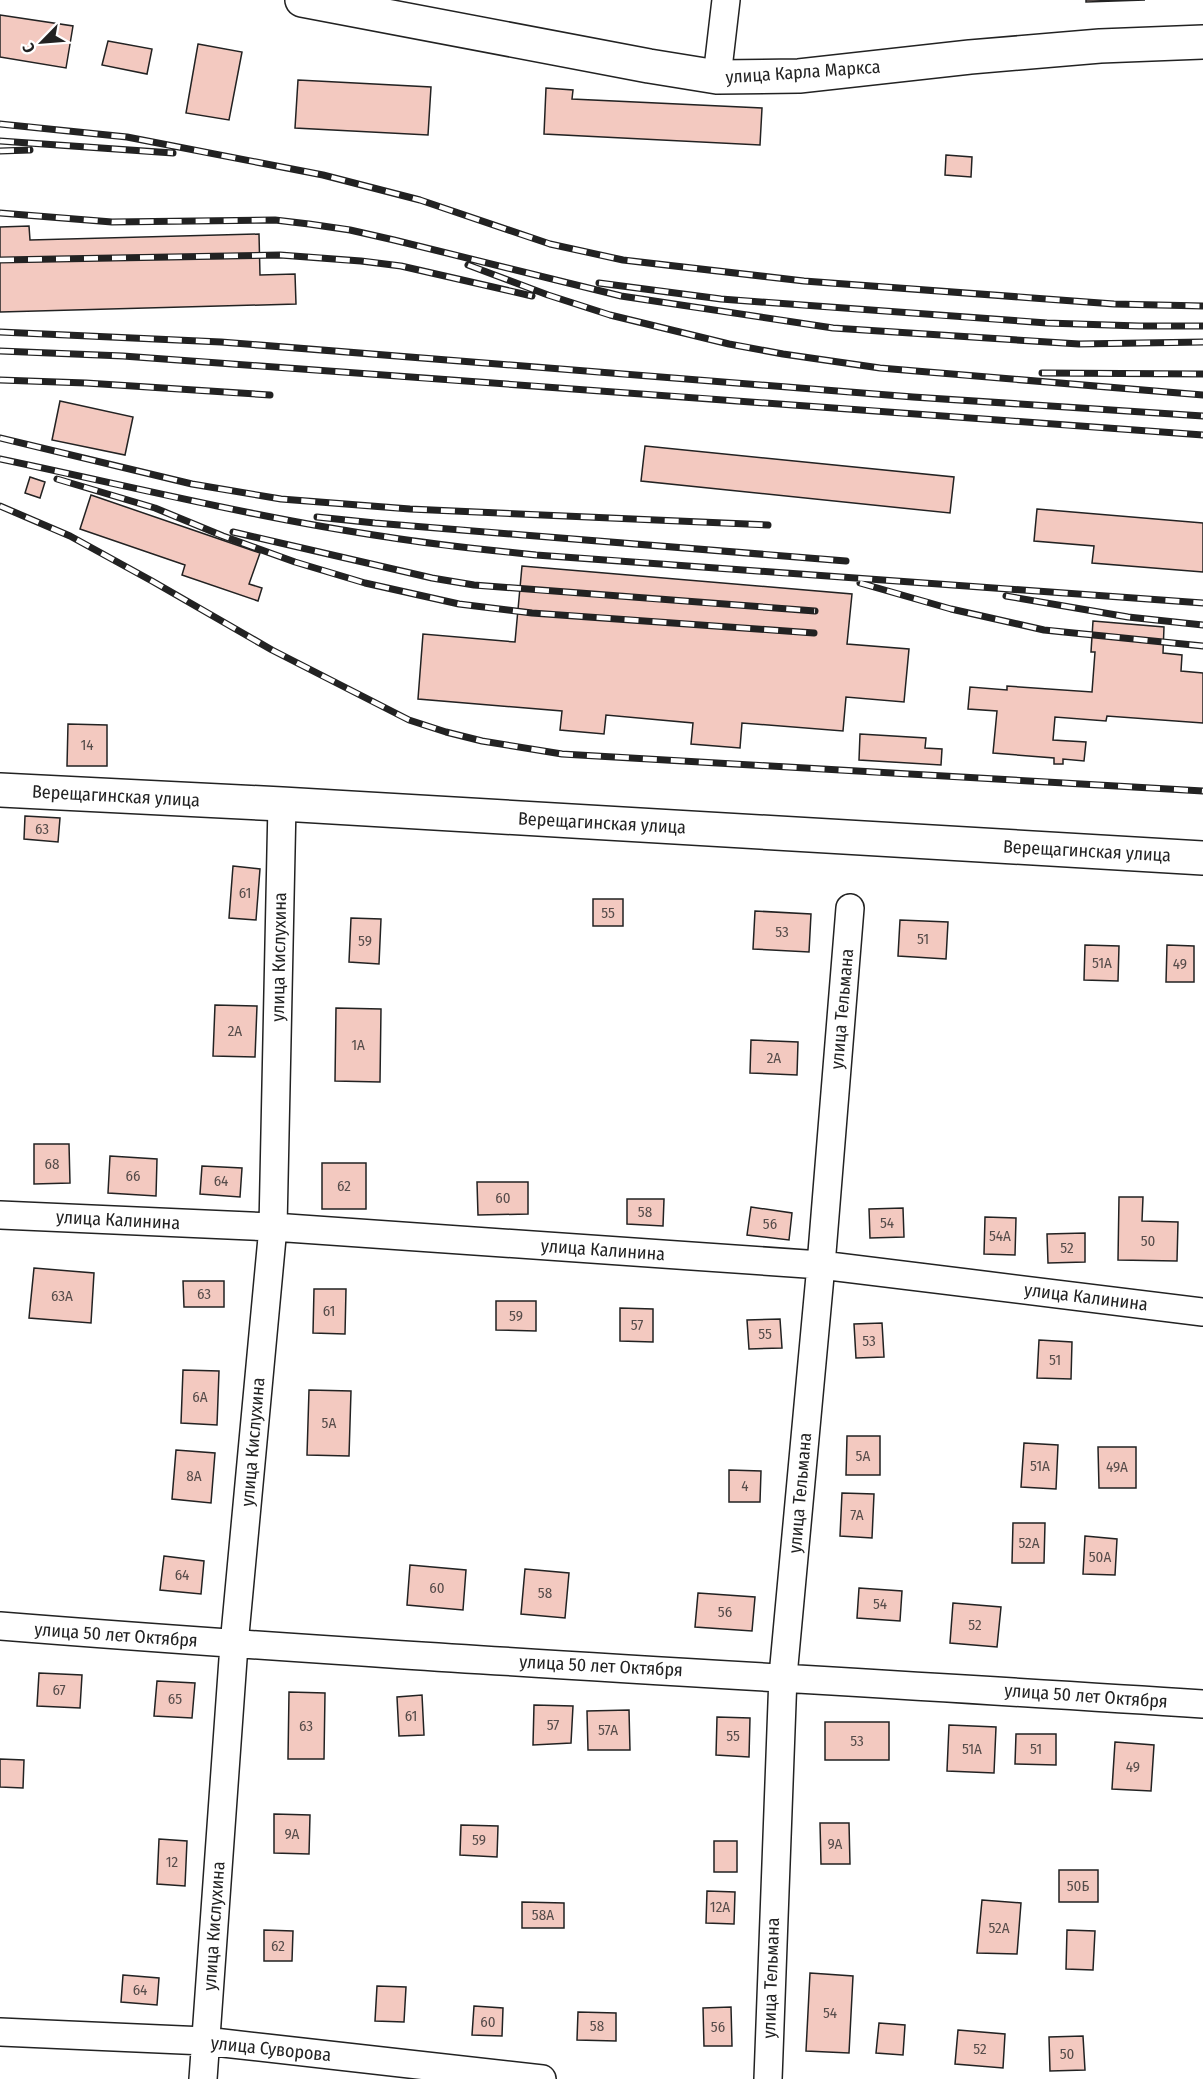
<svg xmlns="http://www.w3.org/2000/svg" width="1203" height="2079" font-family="'Fira Sans Condensed',sans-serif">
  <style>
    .building { fill: #f3c9c0; stroke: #222; stroke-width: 1.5 }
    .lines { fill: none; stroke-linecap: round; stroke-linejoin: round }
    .minor-casing { stroke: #222; stroke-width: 30 }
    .major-casing { stroke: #222; stroke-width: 36 }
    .minor { stroke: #fff; stroke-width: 27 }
    .major { stroke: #fff; stroke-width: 33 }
    .rail-casing { stroke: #222; stroke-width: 7 }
    .rail { stroke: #fff; stroke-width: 4.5; stroke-dasharray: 14; stroke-linecap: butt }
    .labels { text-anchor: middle; stroke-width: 4.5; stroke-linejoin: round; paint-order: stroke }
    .number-label { font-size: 15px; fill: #564c4a }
    .street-label { font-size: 18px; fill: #222; stroke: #fff }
  </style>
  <rect width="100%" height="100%" fill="#fff"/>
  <path class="building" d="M1086,0h59l-59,2z
    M0,15l73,11 -7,42 -66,-11z
    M108,41l44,8 -5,25 -45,-9z
    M198,44l44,8 -13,68 -43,-7z
    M298,80l133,7 -3,48 -133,-7z
    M546,88l27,2 -1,9 190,9 -2,37 -216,-11z
    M946,155l26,2 -1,20 -26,-2z
    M29,226l1,14 229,-6 1,41 35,-1 1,30 -296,8v-85z
    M60,401l73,16 -8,38 -73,-15z
    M645,446l309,31 -4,36 -309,-32z
    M30,477l15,5 -5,16 -15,-5z
    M91,495l169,58 -11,31 13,4 -4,13 -76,-26 3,-10 -105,-36z
    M1037,509l166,14v49l-111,-9 2,-17 -60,-5z
    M522,566l330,28 -5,50 62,5 -5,53 -58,-5 -3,34 -101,-8 -2,25 -49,-4 2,-21 -87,-8 -2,19 -44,-4 2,-19 -144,-12 5,-65 92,8z
    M1093,621l71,6 -1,26 19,2 -1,16 22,2v50l-96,-7 -1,5 -51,-4 -2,23 33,2 -2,19 -21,-2v5h-9v-6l-61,-5 4,-42 -29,-2 2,-22 37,3v-4l85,6 3,-40h-4z
    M68,724l39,1v41h-40z
    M860,734l66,4 -1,10 17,1 -1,16 -82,-5z
    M25,816l35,2 -2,24 -34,-3z
    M233,866l27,3 -4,51 -27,-2z
    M593,899h30v27h-30z
    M755,911l56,3 -2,38 -56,-3z
    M351,918l30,1 -2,45 -30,-2z
    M900,920l48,2 -2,37 -48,-3z
    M1085,945l34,1 -1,35 -34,-1z
    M1167,945l27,1v36h-28z
    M215,1005l42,1 -2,51 -42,-1z
    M336,1008l45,1 -1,73 -45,-1z
    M751,1040l47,2 -1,33 -47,-2z
    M34,1144h35l1,39 -36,1z
    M110,1156l47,3 -1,37 -48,-3z
    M322,1163h44v46h-44z
    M202,1166l40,2 -2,29 -40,-3z
    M477,1182h51v32l-50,1z
    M1119,1197h24l-1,24 36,1 -1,39 -59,-1z
    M627,1199h37l-1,27 -36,-2z
    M751,1207l41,6 -3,27 -42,-5z
    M903,1208l1,29 -34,1 -1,-29z
    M985,1217l31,1 -1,37 -31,-1z
    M1085,1233v29l-37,1 -1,-29z
    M34,1268l60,5 -3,50 -62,-5z
    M183,1281h41v26h-40z
    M314,1289h32l-1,45 -32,-1z
    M496,1301h40v30l-40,-1z
    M620,1308l33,1v33l-33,-1z
    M780,1319l2,29 -33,1 -2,-29z
    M882,1323l2,34 -28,1 -2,-34z
    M1039,1340l33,2 -1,37 -34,-1z
    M183,1370l36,1 -2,54 -36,-2z
    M309,1390l42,1 -2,65 -42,-1z
    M847,1436h33v39h-34z
    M1024,1443l34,2 -2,44 -35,-2z
    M1098,1447h38v41h-37z
    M176,1450l39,3 -4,50 -39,-4z
    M729,1470l32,1 -1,31h-31z
    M842,1493l32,1 -2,44 -32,-2z
    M1013,1523h32l-1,40h-32z
    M1085,1536l32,3 -2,36 -32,-1z
    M164,1556l40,5 -3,33 -41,-4z
    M410,1565l56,5 -3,40 -56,-5z
    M525,1569l44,4 -4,45 -44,-4z
    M859,1588l43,3 -2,30 -43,-3z
    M698,1593l57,4 -3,34 -57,-4z
    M953,1603l48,4 -4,40 -47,-4z
    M39,1673l43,2 -2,33 -43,-2z
    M157,1681l38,2 -3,35 -38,-2z
    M289,1692l36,1 -1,66h-36z
    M422,1695l2,40 -25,1 -2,-39z
    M534,1705l39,1 -2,37 -38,2z
    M629,1710l1,40h-42l-1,-39z
    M717,1717l33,1 -1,39 -33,-2z
    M825,1722h64v38h-64z
    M949,1725l47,2 -2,46 -47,-2z
    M1016,1734h40v31l-41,-1z
    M1115,1742l39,3 -3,46 -39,-2z
    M0,1759l24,1 -1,28 -23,-1z
    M274,1814l36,1 -1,39 -35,-1z
    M820,1823h29l1,41h-29z
    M461,1825l37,1 -1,31 -37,-2z
    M159,1839l28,2 -2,45 -28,-2z
    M714,1841h23v31h-23z
    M1059,1870h39v32h-39z
    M707,1891l28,1 -1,32 -28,-1z
    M982,1900l39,3 -4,51 -40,-1z
    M522,1902l42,1v25h-42z
    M264,1930l29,1 -1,30h-28z
    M1067,1930l28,1 -2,39 -27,-1z
    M810,1973l43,3 -4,77 -43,-2z
    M123,1975l36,3 -2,27 -36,-3z
    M377,1986l29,1 -2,35 -29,-1z
    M474,2006l29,2 -1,28 -30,-1z
    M731,2007l1,39h-28l-1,-38z
    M578,2012l38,1v28l-39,-1z
    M879,2023l26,2 -2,30 -27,-2z
    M958,2030l47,4 -2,34 -48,-4z
    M1083,2036l2,34 -35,1 -1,-34z"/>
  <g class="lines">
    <defs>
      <path id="minor" d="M717,77l9,-77
        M0,1215l273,12 548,38 382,47
        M0,1626c401,32 802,52 1203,78
        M0,2032l205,9 337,38
        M203,2079l31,-434 39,-418 9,-423
        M768,2079l15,-403 38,-411 29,-357"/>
      <path id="major" d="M302,0l347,66 68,11 82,-1 171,-19 130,-11 103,-4
        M0,790l282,14 921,54"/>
    </defs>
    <use href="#minor" class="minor-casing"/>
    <use href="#major" class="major-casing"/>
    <use href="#minor" class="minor"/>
    <use href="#major" class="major"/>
    <defs>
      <path id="rail" d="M0,124l127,13 196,38 97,25 130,44 73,16 181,21 310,23 89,2
        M0,141l173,12
        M0,151l30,-1
        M0,213l112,9 163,-2 34,4 41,6 44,10 227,56 212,32 246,16 124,-2
        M0,260l280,-5 81,6 40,5 131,30
        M468,265l80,30 62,20 119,29 54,10 97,14 323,27
        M599,283l122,16 326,24 92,3h64
        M0,332l221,10 692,55 290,19
        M0,351l123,5 1080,79
        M1042,373l161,1
        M0,380l86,3 184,12
        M0,438l192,46 89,15 129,10 358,16
        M0,459c129,27 257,59 387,78 50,8 100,13 149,18l667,48
        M57,479l98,29 68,28 72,26 70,21 94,21 73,9 282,20
        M0,506l70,30 82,45 120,69 137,70 37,12 36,9 80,13 641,37
        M317,517l58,6 471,38
        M233,532l199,46 42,7 341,26
        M860,583l91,26 93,21 159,16
        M1006,596l122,21 75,8"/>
    </defs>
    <use href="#rail" class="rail-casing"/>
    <use href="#rail" class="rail"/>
  </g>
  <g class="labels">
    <g class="number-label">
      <text x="87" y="750">14</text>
      <text x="42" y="834">63</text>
      <text x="245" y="898">61</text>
      <text x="608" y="918">55</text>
      <text x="782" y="937">53</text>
      <text x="923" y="944">51</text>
      <text x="365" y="946">59</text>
      <text x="1102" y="968">51А</text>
      <text x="1180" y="969">49</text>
      <text x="235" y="1036">2А</text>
      <text x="358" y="1050">1А</text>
      <text x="774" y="1063">2А</text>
      <text x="52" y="1169">68</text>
      <text x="133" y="1181">66</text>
      <text x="221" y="1186">64</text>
      <text x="344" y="1191">62</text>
      <text x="503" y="1203">60</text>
      <text x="645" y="1217">58</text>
      <text x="887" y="1228">54</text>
      <text x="770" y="1229">56</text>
      <text x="1000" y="1241">54А</text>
      <text x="1148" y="1246">50</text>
      <text x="1067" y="1253">52</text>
      <text x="204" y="1299">63</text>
      <text x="62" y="1301">63А</text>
      <text x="329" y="1316">61</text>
      <text x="516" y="1321">59</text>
      <text x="637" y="1330">57</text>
      <text x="765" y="1339">55</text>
      <text x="869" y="1346">53</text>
      <text x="1055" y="1365">51</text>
      <text x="200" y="1402">6А</text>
      <text x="329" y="1428">5А</text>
      <text x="863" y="1461">5А</text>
      <text x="1040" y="1471">51А</text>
      <text x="1117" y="1472">49А</text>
      <text x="194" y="1481">8А</text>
      <text x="745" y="1491">4</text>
      <text x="857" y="1520">7А</text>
      <text x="1029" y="1548">52А</text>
      <text x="1100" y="1562">50А</text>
      <text x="182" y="1580">64</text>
      <text x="437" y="1593">60</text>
      <text x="545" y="1598">58</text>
      <text x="880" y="1609">54</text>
      <text x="725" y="1617">56</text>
      <text x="975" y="1630">52</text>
      <text x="59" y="1695">67</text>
      <text x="175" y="1704">65</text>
      <text x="411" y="1721">61</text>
      <text x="553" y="1730">57</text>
      <text x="306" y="1731">63</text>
      <text x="608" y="1735">57А</text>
      <text x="733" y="1741">55</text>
      <text x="857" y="1746">53</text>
      <text x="972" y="1754">51А</text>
      <text x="1036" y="1754">51</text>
      <text x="1133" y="1772">49</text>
      <text x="292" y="1839">9А</text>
      <text x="479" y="1845">59</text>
      <text x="835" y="1849">9А</text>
      <text x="172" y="1867">12</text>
      <text x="1078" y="1891">50Б</text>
      <text x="720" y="1912">12А</text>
      <text x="543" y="1920">58А</text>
      <text x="999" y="1933">52А</text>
      <text x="278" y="1951">62</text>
      <text x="140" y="1995">64</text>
      <text x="830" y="2018">54</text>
      <text x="488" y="2027">60</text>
      <text x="597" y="2031">58</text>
      <text x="718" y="2032">56</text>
      <text x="980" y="2054">52</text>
      <text x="1067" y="2059">50</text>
    </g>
    <g class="street-label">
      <text transform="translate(803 72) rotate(-4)" y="6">улица Карла Маркса</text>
      <text transform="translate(116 796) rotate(3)" y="6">Верещагинская улица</text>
      <text transform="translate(602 823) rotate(3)" y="6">Верещагинская улица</text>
      <text transform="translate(1087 851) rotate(3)" y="6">Верещагинская улица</text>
      <text transform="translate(279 957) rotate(-89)" y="6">улица Кислухина</text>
      <text transform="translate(842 1009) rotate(-85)" y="6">улица Тельмана</text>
      <text transform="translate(118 1220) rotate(3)" y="6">улица Калинина</text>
      <text transform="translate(603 1250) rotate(4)" y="6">улица Калинина</text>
      <text transform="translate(1086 1297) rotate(7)" y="6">улица Калинина</text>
      <text transform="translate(253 1442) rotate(-85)" y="6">улица Кислухина</text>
      <text transform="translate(800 1493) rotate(-85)" y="6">улица Тельмана</text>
      <text transform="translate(116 1635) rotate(4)" y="6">улица 50 лет Октября</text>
      <text transform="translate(601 1666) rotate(3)" y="6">улица 50 лет Октября</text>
      <text transform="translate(1086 1696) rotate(4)" y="6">улица 50 лет Октября</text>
      <text transform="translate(214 1926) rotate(-86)" y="6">улица Кислухина</text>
      <text transform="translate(771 1978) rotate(-88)" y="6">улица Тельмана</text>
      <text transform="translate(271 2049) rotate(6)" y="6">улица Суворова</text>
    </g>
  </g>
  <g transform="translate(42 42) rotate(245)" stroke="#ffffff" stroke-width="4.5" paint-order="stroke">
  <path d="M0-4.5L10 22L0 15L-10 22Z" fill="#222222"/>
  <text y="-9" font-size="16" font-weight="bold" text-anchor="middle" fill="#222222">С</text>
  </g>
</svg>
